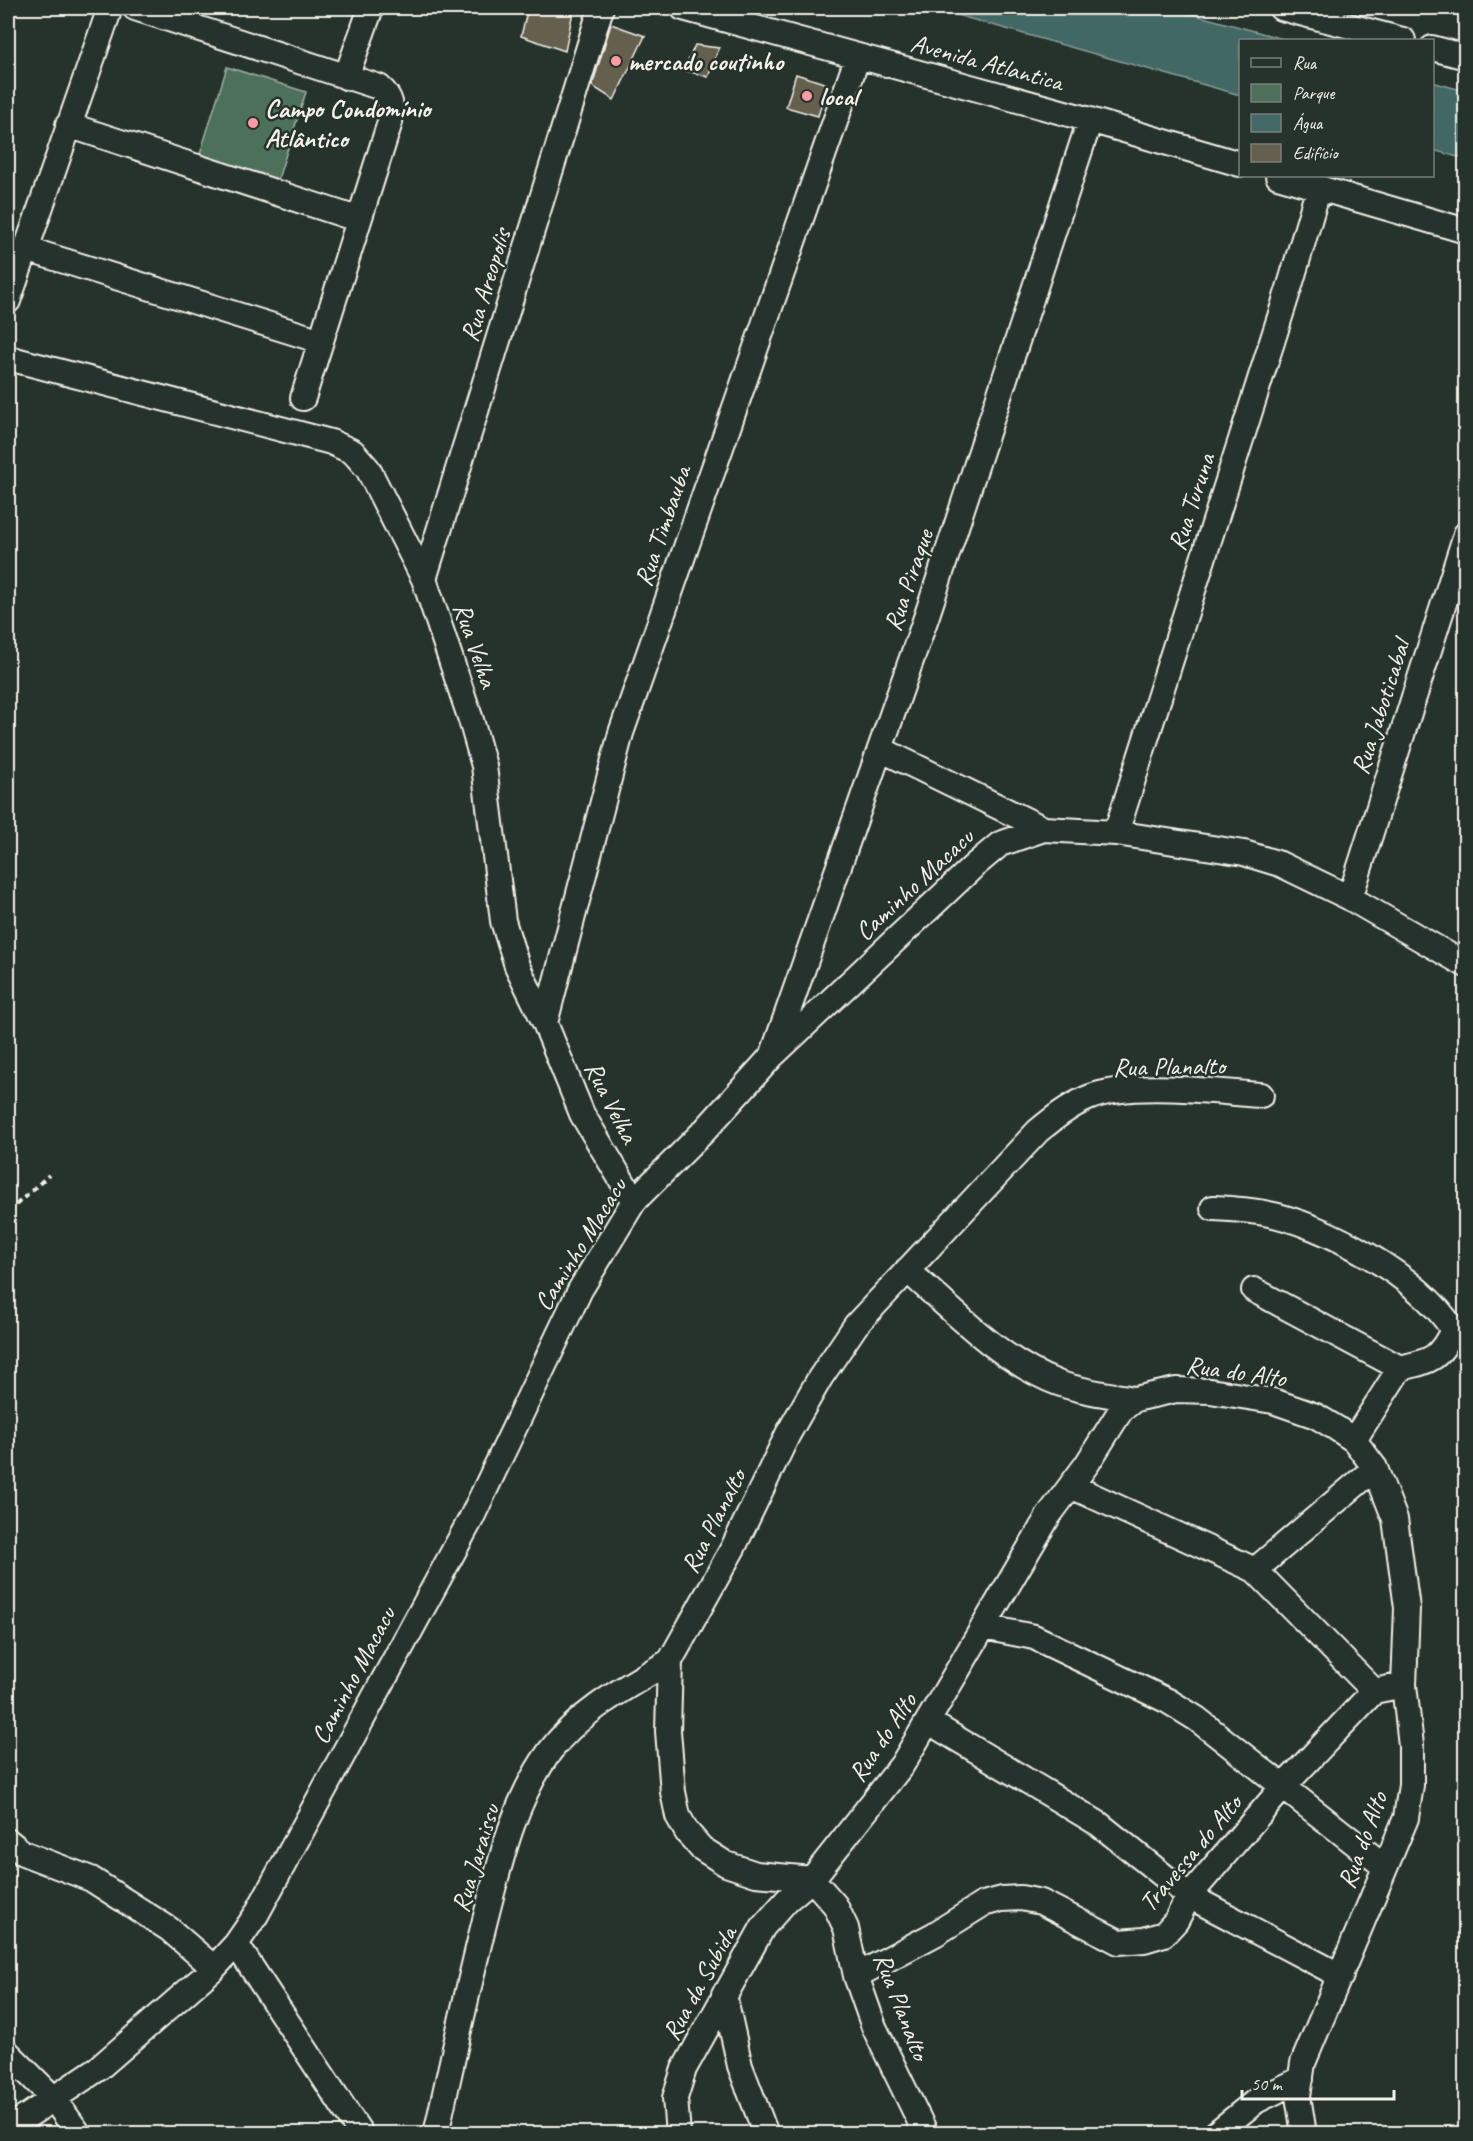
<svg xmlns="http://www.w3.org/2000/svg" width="1473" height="2141" font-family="Caveat,sans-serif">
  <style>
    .green { fill: #4e6f5a; stroke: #a1b0a1; stroke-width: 1.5 }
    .water { fill: #436865; stroke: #8a9f99; stroke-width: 1.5 }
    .building { fill: #655f4e; stroke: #f4f1e8; stroke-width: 1.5 }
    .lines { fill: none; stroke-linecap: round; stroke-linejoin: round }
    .minor-casing { stroke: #f4f1e8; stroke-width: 28 }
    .path { stroke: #f4f1e8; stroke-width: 4; stroke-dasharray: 6 4.5; stroke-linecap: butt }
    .minor { stroke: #26332d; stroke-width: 24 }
    .poi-dot { fill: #ff9aa2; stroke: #26332d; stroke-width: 2 }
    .labels { text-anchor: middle; stroke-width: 5; stroke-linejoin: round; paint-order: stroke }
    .poi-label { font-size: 26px; font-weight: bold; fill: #f4f1e8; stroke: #26332d; text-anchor: start }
    .street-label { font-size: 26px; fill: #f4f1e8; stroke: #26332d }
  </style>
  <rect width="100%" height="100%" fill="#26332d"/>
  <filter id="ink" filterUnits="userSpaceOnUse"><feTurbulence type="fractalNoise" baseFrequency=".0167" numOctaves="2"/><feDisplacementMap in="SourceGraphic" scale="12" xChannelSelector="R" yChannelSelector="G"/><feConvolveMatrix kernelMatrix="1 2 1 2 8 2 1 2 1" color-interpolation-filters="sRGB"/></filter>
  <g filter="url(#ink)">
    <path class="green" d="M227,67l79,25 -28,87 -78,-25z"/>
    <path class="water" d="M932,8h238l117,32h-47v55z
      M1432,82l33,9v68l-32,-9z"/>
    <path class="building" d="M528,8h31l14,4 -8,39 -44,-15z
      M611,24l34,12 -31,64 -22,-14z
      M695,45l24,3 -11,29 -24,-7z
      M796,74l31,10 -9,32 -32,-9z"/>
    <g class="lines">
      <defs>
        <path id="minor" d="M135,8l244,79c13,11 13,19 11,35l-87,276
          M683,8l393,108 164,48
          M1281,8l122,32
          M1432,48l34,9
          M346,77l25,-69
          M68,125l289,94
          M1278,176l188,55
          M26,249l295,92
          M8,301l102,-293
          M8,358l323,84 22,10 15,17 56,110 47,141 13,46 19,155 14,45 28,57 37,91 52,87
          M424,579l177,-571
          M880,749l164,80
          M1116,833l175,-551 28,-95
          M1350,898l116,-364
          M545,1023l76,-290 237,-677
          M774,1051l153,-436 163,-495
          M1213,1208c17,1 35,2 51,5 59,10 158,65 189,117 -14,30 -23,31 -53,38l-46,72
          M907,1270c46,40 93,91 151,113 25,9 52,12 77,16
          M1254,1290l146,78
          M1071,1486l184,84 119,121
          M1255,1570l120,-102
          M983,1627l51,10 134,64 29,18 187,147
          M929,1722l170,102 90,72 152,80
          M8,1841l15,12 68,26 78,50 45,39
          M236,1944l125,190
          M856,1976l79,-42 48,-30 19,-5 19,-1 20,4 78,40 25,-2 20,-6 12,-13 13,-25 94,-109 91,-96 30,-6
          M724,1994l16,72 26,68
          M8,2053l45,45 26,36
          M8,2129l91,-61 115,-100 22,-24 20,-29 215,-396 109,-229 54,-89 71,-71 67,-74 203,-191 25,-21 44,-15 72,4 128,20 36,11 70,34 116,67
          M436,2134c16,-72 31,-143 49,-214 15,-58 29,-120 65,-169 30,-40 78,-65 120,-90
          M678,2134l-3,-36 9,-29 79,-142 24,-27 25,-21 90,-114 147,-250 38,-51 34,-54 14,-11 41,-9 34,1 63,10 43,15 20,12 18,12 21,28 20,51 12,89 -3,77 7,60v40l-5,33 -103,245 -5,33 6,38
          M926,2134l-52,-107 -18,-51 -10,-48 -11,-23 -23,-26 -56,-5 -30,-10 -25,-16 -14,-16 -9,-16 -5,-24 -5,-61 2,-70 63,-113 55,-114 32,-56 36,-53 182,-194c16,-13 31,-25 50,-33 43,-18 126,-6 173,-3
          M1215,2134l41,-33 45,-22"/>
      </defs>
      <use href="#minor" class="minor-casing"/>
      <path class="path" d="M8,1212l41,-37"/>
      <use href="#minor" class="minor"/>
    </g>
  </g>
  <g class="poi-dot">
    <circle cx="616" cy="61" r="6"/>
    <circle cx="807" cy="96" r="6"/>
    <circle cx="253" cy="123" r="6"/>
  </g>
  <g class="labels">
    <g class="poi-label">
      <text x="628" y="70">mercado coutinho</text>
      <text x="819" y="105">local</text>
      <text x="265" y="117">Campo Condomínio<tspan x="265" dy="30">Atlântico</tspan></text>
    </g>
    <g class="street-label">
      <text transform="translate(987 62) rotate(15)" y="9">Avenida Atlantica</text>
      <text transform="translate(485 285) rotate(-73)" y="9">Rua Areopolis</text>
      <text transform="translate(1191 502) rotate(-72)" y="9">Rua Turuna</text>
      <text transform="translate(662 526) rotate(-71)" y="9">Rua Timbauba</text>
      <text transform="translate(908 580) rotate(-71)" y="9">Rua Piraque</text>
      <text transform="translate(476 645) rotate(71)" y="9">Rua Velha</text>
      <text transform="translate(1380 707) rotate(-72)" y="9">Rua Jaboticabal</text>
      <text transform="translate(914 884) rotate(-43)" y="9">Caminho Macacu</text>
      <text transform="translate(1169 1066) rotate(-1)" y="9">Rua Planalto</text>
      <text transform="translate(612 1102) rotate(63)" y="9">Rua Velha</text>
      <text transform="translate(580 1244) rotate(-58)" y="9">Caminho Macacu</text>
      <text transform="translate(1236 1371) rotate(8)" y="9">Rua do Alto</text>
      <text transform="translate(713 1521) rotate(-63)" y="9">Rua Planalto</text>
      <text transform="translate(353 1675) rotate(-62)" y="9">Caminho Macacu</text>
      <text transform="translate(882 1737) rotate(-56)" y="9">Rua do Alto</text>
      <text transform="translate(1362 1840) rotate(-70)" y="9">Rua do Alto</text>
      <text transform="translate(1190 1853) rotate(-50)" y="9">Travessa do Alto</text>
      <text transform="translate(475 1858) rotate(-73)" y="9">Rua Jaraissu</text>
      <text transform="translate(699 1983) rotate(-61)" y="9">Rua da Subida</text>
      <text transform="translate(902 2006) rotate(69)" y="9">Rua Planalto</text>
    </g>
  </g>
  <rect width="1473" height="2141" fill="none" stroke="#26332d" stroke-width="30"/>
  <rect x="15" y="15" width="1443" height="2111" fill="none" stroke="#f4f1e8" stroke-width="2" filter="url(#ink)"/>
  <rect x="1239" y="39" width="195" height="138" fill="#26332d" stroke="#787f78" stroke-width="1.5"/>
  <rect x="1251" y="58" width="30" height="9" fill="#26332d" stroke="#787f78" stroke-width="1.5"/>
  <text x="1293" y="69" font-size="18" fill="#f4f1e8">Rua</text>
  <rect x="1251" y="84" width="30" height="18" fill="#4e6f5a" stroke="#787f78" stroke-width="1.5"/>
  <text x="1293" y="99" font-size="18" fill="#f4f1e8">Parque</text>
  <rect x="1251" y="114" width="30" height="18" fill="#436865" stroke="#787f78" stroke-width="1.5"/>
  <text x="1293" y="129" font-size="18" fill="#f4f1e8">Água</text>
  <rect x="1251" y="144" width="30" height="18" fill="#655f4e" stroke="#787f78" stroke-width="1.5"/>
  <text x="1293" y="159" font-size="18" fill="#f4f1e8">Edifício</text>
  <path d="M1242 2090v9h152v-9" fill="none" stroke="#f4f1e8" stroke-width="3"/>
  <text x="1251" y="2090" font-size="18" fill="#f4f1e8" stroke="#26332d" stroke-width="4.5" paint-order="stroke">50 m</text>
</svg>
